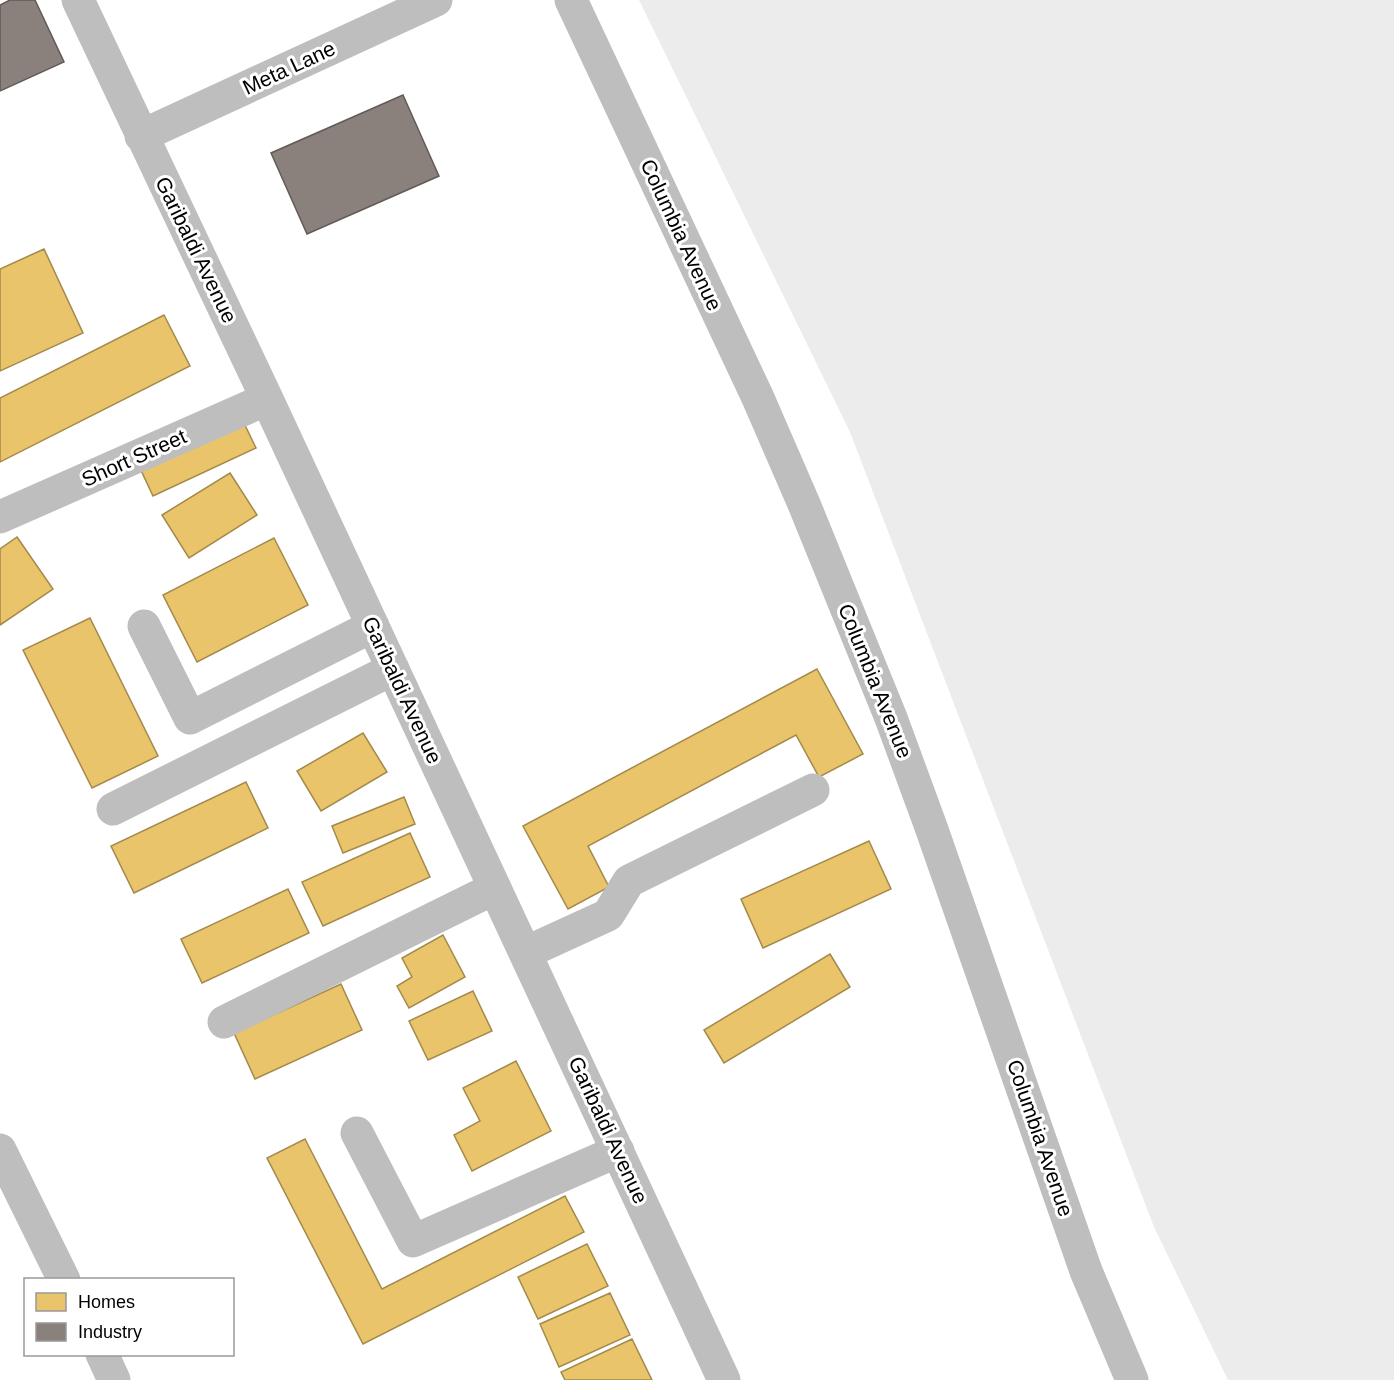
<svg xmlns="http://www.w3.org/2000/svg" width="1394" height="1380" font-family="Helvetica,sans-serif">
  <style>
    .green { fill: #ececec }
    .homes { fill: #e9c46a; stroke: #a3894a; stroke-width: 1.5 }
    .industry { fill: #8a817c; stroke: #615a57; stroke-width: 1.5 }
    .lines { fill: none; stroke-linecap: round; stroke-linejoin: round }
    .minor { stroke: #bebebe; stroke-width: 33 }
    .labels { text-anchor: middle; stroke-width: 6; stroke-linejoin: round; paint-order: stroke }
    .street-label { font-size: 21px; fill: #000; stroke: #fff }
  </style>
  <rect width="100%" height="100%" fill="#fff"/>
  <path class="green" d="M639,0h755v1380h-166l-74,-153 -304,-795z"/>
  <path class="homes" d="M44,249l39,84 -83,38v-102z
    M164,315l26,51 -190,96v-64z
    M242,419l14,29 -103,48 -14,-30z
    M230,473l27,42 -68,43 -27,-43z
    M17,537l36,52 -53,36v-76z
    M274,538l34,67 -111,57 -34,-67z
    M90,618l68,138 -66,32 -69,-138z
    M817,669l46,85 -44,23 -23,-42 -208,111 21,41 -41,22 -45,-83z
    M363,733l24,39 -66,39 -24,-40z
    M246,782l22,46 -134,65 -23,-47z
    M404,797l11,27 -72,29 -11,-27z
    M410,833l20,44 -107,49 -21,-44z
    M869,841l22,48 -128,59 -22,-49z
    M288,889l21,44 -107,50 -21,-44z
    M443,935l22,42 -56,31 -12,-22 15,-9 -10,-19z
    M830,954l20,33 -126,76 -20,-33z
    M341,984l21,46 -107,49 -21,-46z
    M473,991l19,40 -64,29 -19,-39z
    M516,1061l35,70 -79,40 -18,-36 26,-14 -17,-33z
    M305,1139l77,150 183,-93 19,36 -221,112 -96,-186z
    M587,1244l21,42 -70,33 -20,-42z
    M610,1293l20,42 -71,32 -19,-43z
    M632,1339l20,41h-87l-4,-8z"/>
  <path class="industry" d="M10,0h25l29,62 -64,29v-86z
    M403,95l36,81 -132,58 -36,-81z"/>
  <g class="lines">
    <path class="minor" d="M78,0l189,399 457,981
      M571,0l187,398 46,106 87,214 40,109 155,444 46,109
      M141,136l295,-136
      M0,517l267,-118
      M144,626l46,92 183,-92
      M113,809l280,-140
      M525,953l83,-38 21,-34 184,-91
      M224,1022l271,-134
      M357,1133l56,108 205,-90
      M0,1150l64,130
      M102,1354l12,26"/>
  </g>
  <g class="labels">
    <g class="street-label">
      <text transform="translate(289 68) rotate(-25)" y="7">Meta Lane</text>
      <text transform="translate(681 235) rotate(65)" y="7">Columbia Avenue</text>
      <text transform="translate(196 250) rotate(64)" y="7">Garibaldi Avenue</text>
      <text transform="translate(134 458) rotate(-24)" y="7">Short Street</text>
      <text transform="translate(875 681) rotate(68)" y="7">Columbia Avenue</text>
      <text transform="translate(402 690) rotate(65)" y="7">Garibaldi Avenue</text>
      <text transform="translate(608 1130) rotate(65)" y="7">Garibaldi Avenue</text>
      <text transform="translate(1040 1138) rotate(71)" y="7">Columbia Avenue</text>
    </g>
  </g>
  <rect x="24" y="1278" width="210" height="78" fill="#ffffff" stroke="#999999" stroke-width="1.5"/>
  <rect x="36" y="1293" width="30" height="18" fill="#e9c46a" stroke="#999999" stroke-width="1.5"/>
  <text x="78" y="1308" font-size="18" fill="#000000">Homes</text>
  <rect x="36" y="1323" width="30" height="18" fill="#8a817c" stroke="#999999" stroke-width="1.5"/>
  <text x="78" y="1338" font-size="18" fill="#000000">Industry</text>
</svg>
